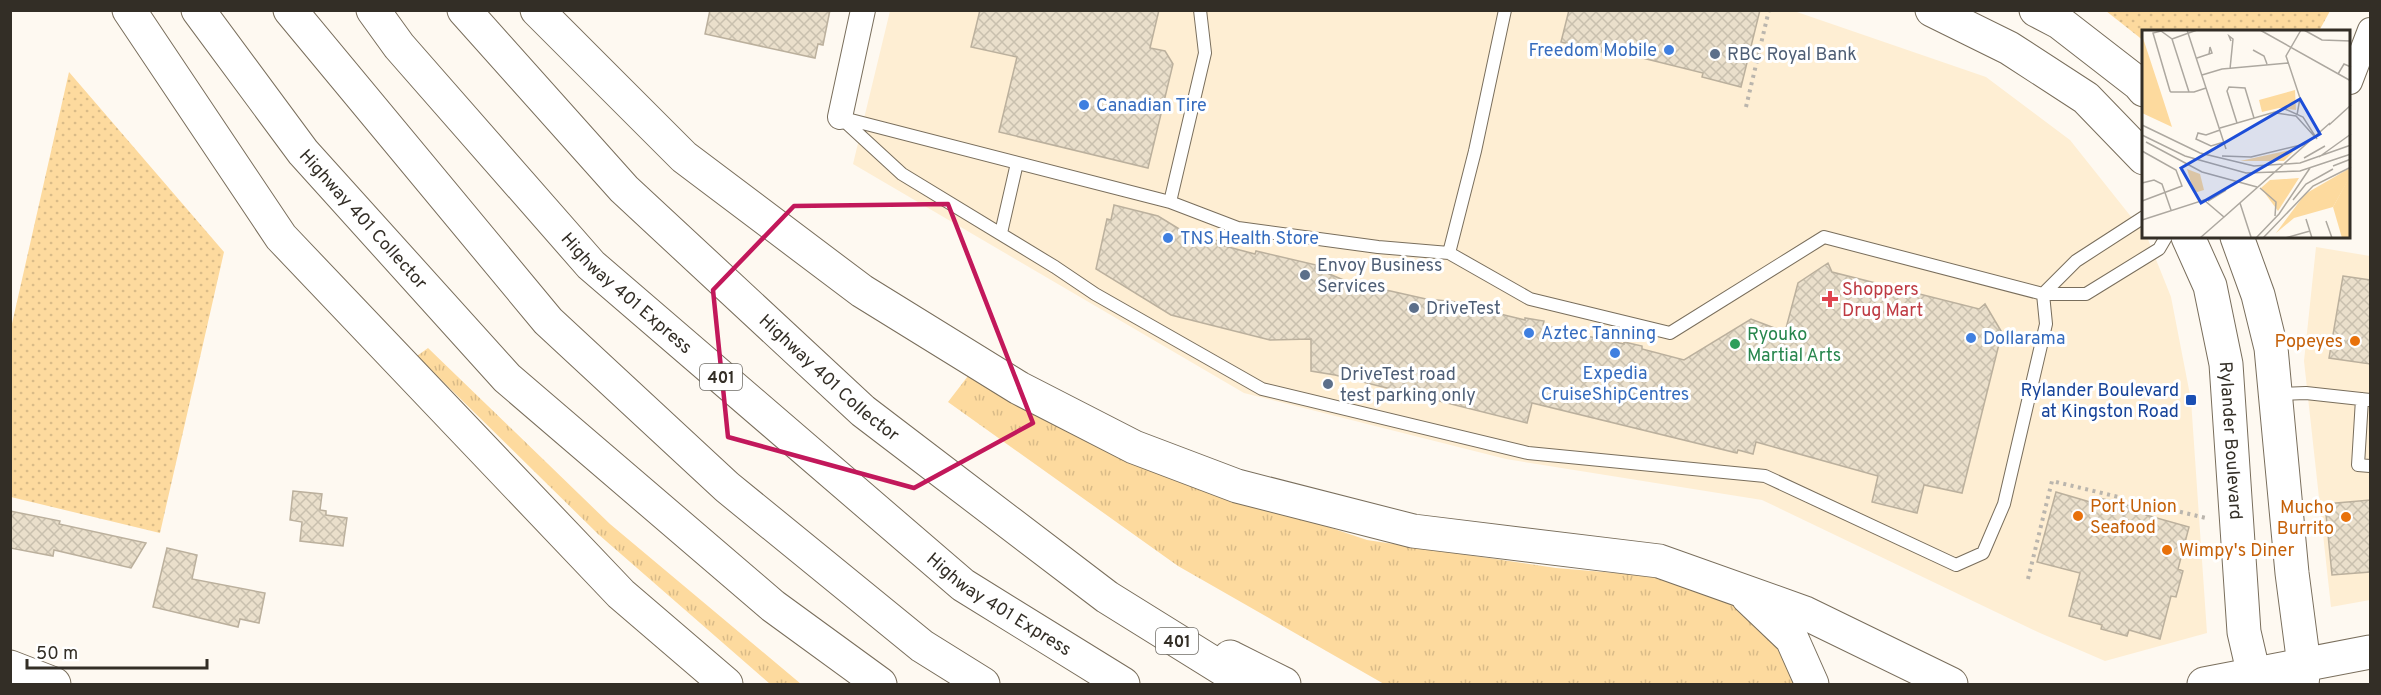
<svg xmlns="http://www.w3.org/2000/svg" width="2381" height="695" font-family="Overpass,sans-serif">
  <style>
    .built { fill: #feeed3 }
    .grass { fill: url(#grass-tufts) }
    .park { fill: url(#park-dots) }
    .building { fill: url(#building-cross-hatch); stroke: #bbb09d; stroke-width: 1.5 }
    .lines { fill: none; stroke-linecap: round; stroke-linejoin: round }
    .lane-casing { stroke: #796e5c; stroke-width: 14 }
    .street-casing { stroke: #796e5c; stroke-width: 26 }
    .secondary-casing { stroke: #796e5c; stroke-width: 35 }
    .primary-casing { stroke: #796e5c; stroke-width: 35 }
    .highway-casing { stroke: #796e5c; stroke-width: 35 }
    .path { stroke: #bab5ad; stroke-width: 4; stroke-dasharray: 3 4.5; stroke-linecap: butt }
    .lane { stroke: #fff; stroke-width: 12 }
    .street { stroke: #fff; stroke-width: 24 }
    .secondary { stroke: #fff; stroke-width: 33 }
    .primary { stroke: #fff; stroke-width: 33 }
    .highway { stroke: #fff; stroke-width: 33 }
    .marked { fill: none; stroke: #c2185b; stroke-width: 4.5; stroke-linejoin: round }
    .shop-dot { fill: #3f7fe0; stroke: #fff; stroke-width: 2 }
    .service-dot { fill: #5c6f8a; stroke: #fff; stroke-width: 2 }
    .health-dot { fill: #e0444e; stroke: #fff; stroke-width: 2 }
    .food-dot { fill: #e8710a; stroke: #fff; stroke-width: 2 }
    .leisure-dot { fill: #2e9e5b; stroke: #fff; stroke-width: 2 }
    .transit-dot { fill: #1a4fb4; stroke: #fff; stroke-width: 2 }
    .labels { text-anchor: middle; stroke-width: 6; stroke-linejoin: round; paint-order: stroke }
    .shield { fill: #fff; stroke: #706d67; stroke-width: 1.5 }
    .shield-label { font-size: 16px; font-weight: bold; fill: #332e26 }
    .shop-label { font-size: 18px; fill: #366cbe; stroke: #fff; text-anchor: start }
    .service-label { font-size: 18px; fill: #4e5e75; stroke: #fff; text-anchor: start }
    .street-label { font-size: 18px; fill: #332e26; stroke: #fff }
    .health-label { font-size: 18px; fill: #be3a42; stroke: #fff; text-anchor: start }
    .leisure-label { font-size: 18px; fill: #27864d; stroke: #fff; text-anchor: start }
    .food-label { font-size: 18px; fill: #c56008; stroke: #fff; text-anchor: end }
    .transit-label { font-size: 18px; fill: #164399; stroke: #fff; text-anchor: end }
    .inset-road { fill: none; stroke: #ada8a0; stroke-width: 1.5 }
    .view { fill: #1d4ed8; fill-opacity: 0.15; stroke: #1d4ed8; stroke-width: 3 }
    .inset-edge { fill: none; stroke: #332e26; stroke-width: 3 }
  </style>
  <defs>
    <pattern id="grass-tufts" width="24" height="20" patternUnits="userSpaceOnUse" patternTransform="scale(1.5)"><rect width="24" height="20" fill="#fdda9e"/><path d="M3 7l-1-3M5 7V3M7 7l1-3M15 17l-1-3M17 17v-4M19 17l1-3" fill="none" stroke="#d9bb88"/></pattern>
    <pattern id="park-dots" width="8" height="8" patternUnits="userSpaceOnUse" patternTransform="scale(1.5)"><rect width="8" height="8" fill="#fdda9e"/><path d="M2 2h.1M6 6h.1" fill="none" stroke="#d9bb88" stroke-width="1.8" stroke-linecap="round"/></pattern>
    <pattern id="building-cross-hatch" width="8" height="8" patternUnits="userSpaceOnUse" patternTransform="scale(1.5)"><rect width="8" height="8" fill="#eadfcb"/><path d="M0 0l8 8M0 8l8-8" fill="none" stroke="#c9c0ae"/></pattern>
  </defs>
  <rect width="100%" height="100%" fill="#fef9f1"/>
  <path class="built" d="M890,11h904l192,66 84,63 74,93v4h3l24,60 20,103 16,233 -102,28 -65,-28 -278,-133 -256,-41 -262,-66 -391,-229z
    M2316,247l54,9v344l-39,7 -27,-246z"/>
  <path class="grass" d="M428,348l182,176 191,160h-31l-172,-150 -181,-178z
    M968,376l179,90 220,74 189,28 96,8 75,23 35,21 34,54 2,10h-414l-206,-118 -230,-164z"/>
  <path class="park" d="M2106,11h224l-11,20 -175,1v9z
    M69,72l155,180 -64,281 -149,-36v-169z"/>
  <path class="building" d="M710,10h120l-7,35 -5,-1 -3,14 -110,-24z
    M980,10h179l-9,38 15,3 8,13 -25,104 -149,-36 18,-75 -46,-10z
    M1569,10h191l-19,77 -39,-10 1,-4 -101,-25 -1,4 -40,-10z
    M1114,205l44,11 31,19 20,3 9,3 -1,3 38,10 1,-3 60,14 -1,3 31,13 80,18 42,4 -1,3 58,14v-2l19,3 -1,4 39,10 42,9v-2l18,4v3l42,11 67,-41 34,13 13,-49 30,-20 4,9 147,37 6,-5 19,32 -4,4 -38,153 -38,-8 -7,28 -45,-11 6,-26 -122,-34 -3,12 -15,-4 -1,3 -205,-50 -5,20 -192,-48 -24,-4v-32l-41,1 -99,-25 -75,-46 11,-50 4,1z
    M2343,276l27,4v84l-41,-6z
    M293,491l29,3 -2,16 6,1v4l21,3 -4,28 -43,-5 2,-19 -12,-2z
    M2056,492l41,12 2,-6 48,12 -1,5 43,12 -11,42 5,2 -7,26 -5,-1 -11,43 -31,-9 -2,6 -26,-7 1,-4 -33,-9 11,-43 -43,-11z
    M2370,500v72l-38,3 -7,-71z
    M10,511l50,10 -1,3 87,19 -15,25 -77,-18 -1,6 -43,-8z
    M167,548l30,7 -5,24 73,14 -6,30 -19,-4 -2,8 -85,-20z"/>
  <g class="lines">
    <defs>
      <path id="lane" d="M1200,10l5,43 -35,149 68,26 140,19 71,6 81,46 140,34 154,-96 219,57h43l73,-45 7,-12
        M840,117l62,57 153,93 40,27 167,95 266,64 237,23 191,89 27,-12 21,-49 42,-180 -3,-30
        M843,118l327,84
        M1001,233l16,-70
        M1449,253l26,-102 30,-141
        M2043,294l33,-33 68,-44
        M2277,394l29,-1 64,7
        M2362,399l-4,66 12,1"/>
      <path id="street" d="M2350,82l20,-52
        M840,117l23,-107"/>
      <g id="secondary">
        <path d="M1932,10l77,38 77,50 58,60"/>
        <path d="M2036,10l23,12 80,62 5,6"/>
        <path id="s1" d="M2188,237l22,49 16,78 18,268 12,52"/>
        <path d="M2237,237l21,58 13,53 21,225 12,92 -2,19"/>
        <path d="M10,667l44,17"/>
      </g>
      <path id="primary" d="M2204,684l166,-32"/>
      <g id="highway">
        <path d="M129,10l152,227 340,357 105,90"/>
        <path id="s2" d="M198,10l105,142 204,226 266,228 107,78"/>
        <path d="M290,10l258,311 179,166 195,159 61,38"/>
        <path id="s3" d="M373,10l26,36 192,219 372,320 160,99"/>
        <path id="s4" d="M464,10l160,179 239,222 244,186 140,87"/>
        <path d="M537,10l147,147 178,134 157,97 115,59 103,39 176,45 246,30 146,52 146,71"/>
        <path d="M1748,597l44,42 20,45"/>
        <path d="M1230,657l54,27"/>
      </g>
    </defs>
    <use href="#lane" class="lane-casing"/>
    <use href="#street" class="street-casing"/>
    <use href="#secondary" class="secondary-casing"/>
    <use href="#primary" class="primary-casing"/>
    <use href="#highway" class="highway-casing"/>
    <path class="path" d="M1746,107l23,-97
      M2028,579l24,-98 154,37"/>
    <use href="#lane" class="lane"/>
    <use href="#street" class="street"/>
    <use href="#secondary" class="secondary"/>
    <use href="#primary" class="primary"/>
    <use href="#highway" class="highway"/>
  </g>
  <path class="marked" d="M948,204l85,219 -119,65 -186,-51 -15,-147 81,-84z"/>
  <g class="shop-dot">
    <circle cx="1669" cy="50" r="6"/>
    <circle cx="1084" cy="105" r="6"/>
    <circle cx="1168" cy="238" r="6"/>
    <circle cx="1529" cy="333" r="6"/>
    <circle cx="1971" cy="338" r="6"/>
    <circle cx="1615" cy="353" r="6"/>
  </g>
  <g class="service-dot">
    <circle cx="1715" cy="54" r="6"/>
    <circle cx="1305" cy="275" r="6"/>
    <circle cx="1414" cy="308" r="6"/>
    <circle cx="1328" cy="384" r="6"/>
  </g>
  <path class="health-dot" d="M1827 290h6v6h6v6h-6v6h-6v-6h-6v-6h6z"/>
  <g class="food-dot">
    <circle cx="2355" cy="341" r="6"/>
    <circle cx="2078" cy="516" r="6"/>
    <circle cx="2346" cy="517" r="6"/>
    <circle cx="2167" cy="550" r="6"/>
  </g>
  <circle class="leisure-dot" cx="1735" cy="344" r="6"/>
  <rect class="transit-dot" x="2185" y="394" width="12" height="12" rx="3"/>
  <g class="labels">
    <g class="shield">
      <rect x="700" y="364" width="42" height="26" rx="4.5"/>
      <rect x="1156" y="628" width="42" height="26" rx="4.5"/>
    </g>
    <g class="shield-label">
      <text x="721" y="383">401</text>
      <text x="1177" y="647">401</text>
    </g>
    <g class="shop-label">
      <text x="1657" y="56" text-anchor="end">Freedom Mobile</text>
      <text x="1096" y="111">Canadian Tire</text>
      <text x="1180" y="244">TNS Health Store</text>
      <text x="1541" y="339">Aztec Tanning</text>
      <text x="1983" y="344">Dollarama</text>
      <text x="1615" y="379" text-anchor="middle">Expedia<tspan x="1615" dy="21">CruiseShipCentres</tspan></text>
    </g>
    <g class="service-label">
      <text x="1727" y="60">RBC Royal Bank</text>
      <text x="1317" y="271">Envoy Business<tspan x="1317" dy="21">Services</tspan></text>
      <text x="1426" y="314">DriveTest</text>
      <text x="1340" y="380">DriveTest road<tspan x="1340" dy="21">test parking only</tspan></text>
    </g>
    <g class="street-label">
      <text dy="6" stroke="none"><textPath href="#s2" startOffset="267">Highway 401 Collector</textPath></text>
      <text dy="6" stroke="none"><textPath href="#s3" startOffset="381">Highway 401 Express</textPath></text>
      <text dy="6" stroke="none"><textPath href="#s4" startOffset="519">Highway 401 Collector</textPath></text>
      <text dy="6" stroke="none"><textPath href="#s1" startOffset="210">Rylander Boulevard</textPath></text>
      <text dy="6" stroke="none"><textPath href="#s3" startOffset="867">Highway 401 Express</textPath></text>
    </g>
    <g class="health-label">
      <text x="1842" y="295">Shoppers<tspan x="1842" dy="21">Drug Mart</tspan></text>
    </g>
    <g class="leisure-label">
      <text x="1747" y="340">Ryouko<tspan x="1747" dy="21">Martial Arts</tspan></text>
    </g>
    <g class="food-label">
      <text x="2343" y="347">Popeyes</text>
      <text x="2090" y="512" text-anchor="start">Port Union<tspan x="2090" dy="21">Seafood</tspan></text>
      <text x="2334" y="513">Mucho<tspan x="2334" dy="21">Burrito</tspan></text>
      <text x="2179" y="556" text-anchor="start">Wimpy's Diner</text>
    </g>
    <g class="transit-label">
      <text x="2179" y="396">Rylander Boulevard<tspan x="2179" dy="21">at Kingston Road</tspan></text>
    </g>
  </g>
  <g transform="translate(2142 30)">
    <rect width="208" height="208" fill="#fef9f1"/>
    <path d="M148,120l3,2 -9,9h-44zM208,138v9l-17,30 -39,11 -18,15 29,-39zM157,148l-21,33 -17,-23 9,-8z" fill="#fdda9e"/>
    <path d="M0,5l20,61 10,31 -30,-14zM153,60l1,20 -17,-2 -17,4 -3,-12zM45,139l13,5 4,16 -10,3zM208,146v62h-8l-9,-31z" fill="#fdda9e"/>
    <path class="inset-road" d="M45,0l39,119M118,0l91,51M162,0l18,10 29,1M30,9l25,-9M111,20l11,6 3,8M55,28l15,-5 -2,-6 -1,7M88,39l3,-30 -4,-3 2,5M196,44l6,-10 7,3M60,45l20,-6 67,-6M47,62l-17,-53 -11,-8 -8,2 17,58 1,1h23l12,-4M134,83l20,3 19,21M155,85l3,-17 -14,-42 15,-26M95,93l-10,-32 2,-4 16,1 9,30M0,95l58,28 54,13 46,-3 51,-18M187,95l22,-20M78,98l65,-19 18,8 14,22M78,100l-14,5 -8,-2 -2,6 15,7 13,-4M0,105l43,21 61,17 54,-2 51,-17M4,112l56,30 55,15M0,121l34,19 6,16 -40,15M80,126l29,1 54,-13M177,127l32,-23M162,128l21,-12M191,136l18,-7M0,153l12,-3 8,4 9,26M118,158l16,14 -1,14M151,170l13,-16 27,-15M66,171l18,-11M98,173l11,34M164,189l6,19M0,190l62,-20 20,17 106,-94M184,191l6,17M58,208l24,-21M114,208l23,-24 31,-46M121,208l50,-52 38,-19M143,208l25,-7"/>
    <path class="view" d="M158,69l20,35 -119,69 -20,-35z"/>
    <rect width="208" height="208" class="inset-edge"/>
  </g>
  <rect width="2381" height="695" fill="none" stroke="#332e26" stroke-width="24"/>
  <path d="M27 659v9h180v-9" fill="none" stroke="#332e26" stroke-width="3"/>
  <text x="36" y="659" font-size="18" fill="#332e26" stroke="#ffffff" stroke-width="4.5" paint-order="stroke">50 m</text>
</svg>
